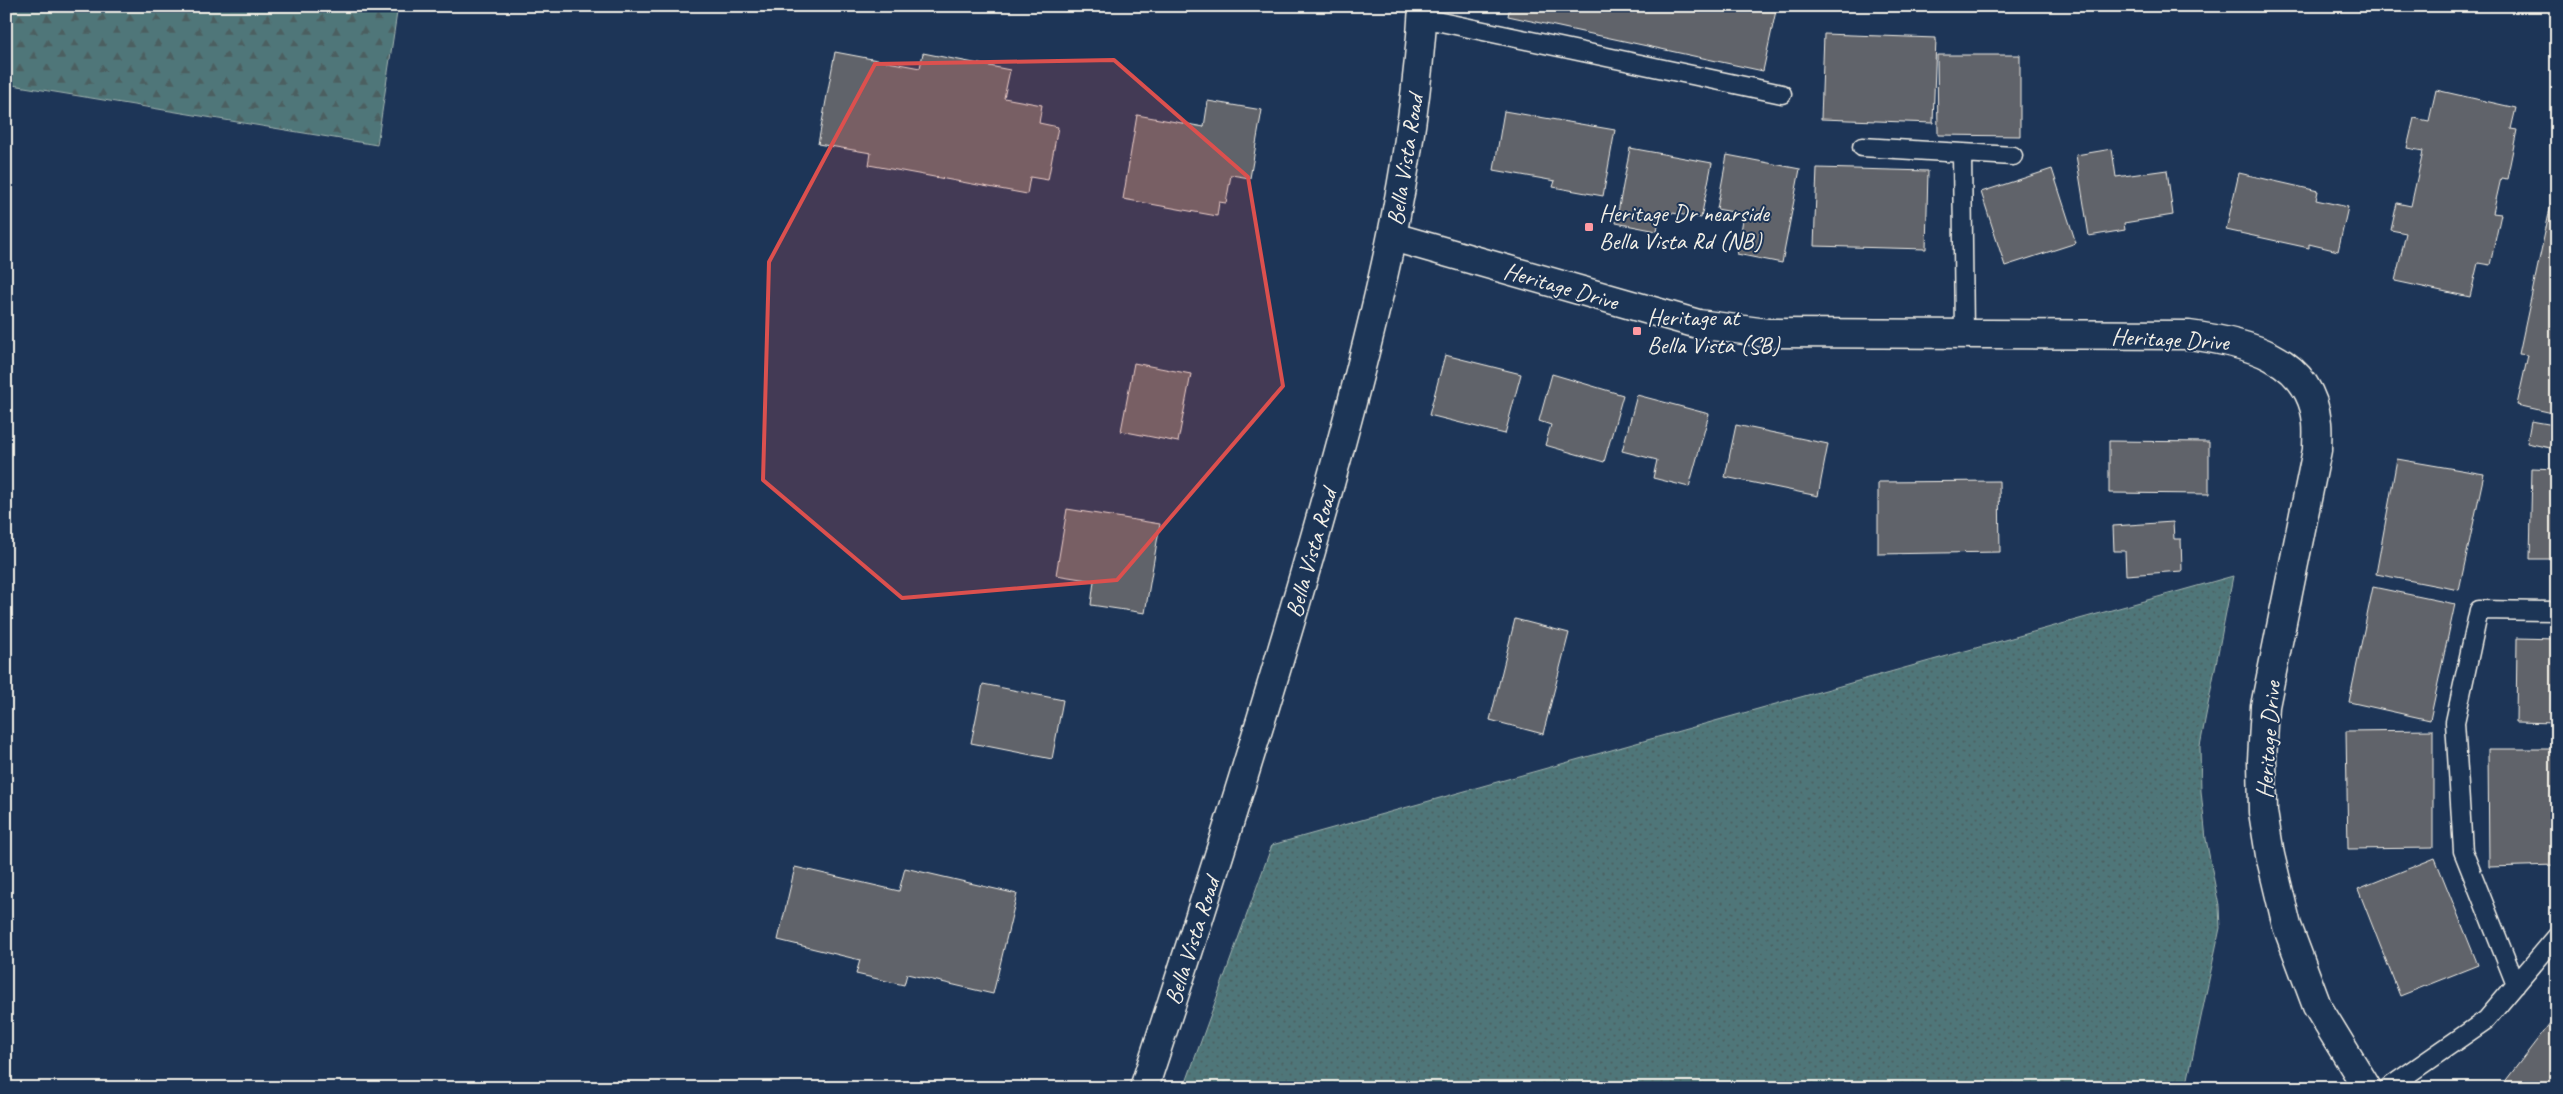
<svg xmlns="http://www.w3.org/2000/svg" width="2563" height="1094" font-family="Caveat,sans-serif">
  <style>
    .grass { fill: url(#grass-dots); stroke: #a2b4b0 }
    .forest { fill: url(#forest-firs); stroke: #a2b4b0 }
    .building { fill: #61636b; stroke: #f4f1e8 }
    .lines { fill: none; stroke-linecap: round; stroke-linejoin: round }
    .service-casing { stroke: #f4f1e8; stroke-width: 21 }
    .minor-casing { stroke: #f4f1e8; stroke-width: 31 }
    .tertiary-casing { stroke: #f4f1e8; stroke-width: 31 }
    .service { stroke: #1d3557; stroke-width: 18 }
    .minor { stroke: #1d3557; stroke-width: 28 }
    .tertiary { stroke: #1d3557; stroke-width: 28 }
    .marked { fill: #dc504e; fill-opacity: 0.2; stroke: #dc504e; stroke-width: 4; stroke-linejoin: round }
    .poi-dot { fill: #ff9aa2; stroke: #1d3557; stroke-width: 2 }
    .labels { text-anchor: middle; stroke-width: 4; stroke-linejoin: round; paint-order: stroke }
    .street-label { font-size: 24px; fill: #f4f1e8; stroke: #1d3557 }
    .poi-label { font-size: 24px; fill: #f4f1e8; stroke: #1d3557; text-anchor: start }
  </style>
  <defs>
    <pattern id="grass-dots" width="8" height="8" patternUnits="userSpaceOnUse" patternTransform="scale(1.25)"><rect width="8" height="8" fill="#507679"/><path d="M2 2h.1M6 6h.1" fill="none" stroke="#4c5f60" stroke-width="1.8" stroke-linecap="round"/></pattern>
    <pattern id="forest-firs" width="22" height="20" patternUnits="userSpaceOnUse" patternTransform="scale(1.25)"><rect width="22" height="20" fill="#507679"/><path d="M5 1l3.5 6h-7zM16 11l3.5 6h-7z" fill="#4c5f60"/></pattern>
  </defs>
  <rect width="100%" height="100%" fill="#1d3557"/>
  <filter id="ink" filterUnits="userSpaceOnUse"><feTurbulence type="fractalNoise" baseFrequency=".02" numOctaves="2"/><feDisplacementMap in="SourceGraphic" scale="10" xChannelSelector="R" yChannelSelector="G"/><feConvolveMatrix kernelMatrix="1 2 1 2 8 2 1 2 1" color-interpolation-filters="sRGB"/></filter>
  <g filter="url(#ink)">
    <path class="grass" d="M2233,576l-33,170 1,45 5,48 13,67 1,22 -34,160h-1002l88,-243z"/>
    <path class="forest" d="M6,6h392l-21,139 -371,-61z"/>
    <path class="building" d="M1510,6h267l-14,65 -255,-55z
      M1824,34l112,4 -3,85 -112,-4z
      M835,52l85,16 3,-15 87,17 -6,28 38,7 -3,18 19,4 -10,53 -18,-3 -3,17 -158,-29 2,-12 -53,-9z
      M1937,55h83v81l-82,-1z
      M2436,90l80,18 -5,21 6,1 -10,49 -6,-1 -8,35 8,1 -11,51 -12,-2 -8,34 -75,-16 11,-48 -15,-3 6,-27 14,3 12,-55 -16,-3 7,-30 15,3z
      M1208,101l54,9 -12,68 -19,-3 -5,28 -7,-1 -2,14 -94,-17 14,-84 67,12z
      M1504,111l111,19 -12,66 -50,-9 2,-6 -61,-11z
      M1630,148l82,15 -11,55 -40,-7 -4,20 -41,-8z
      M2112,149l4,28 51,-7 6,45 -49,8 1,7 -36,6 -13,-81z
      M1727,155l73,14 -18,94 -45,-9 7,-40 -27,-5z
      M1817,168l111,3 -2,78 -112,-3z
      M2052,169l24,74 -71,23 -24,-74z
      M2239,173l79,18 -2,9 32,7 -10,44 -29,-7v4l-83,-18z
      M2557,176v238l-40,-9 11,-50 -9,-1z
      M1445,355l76,19 -16,60 -76,-19z
      M1134,363l57,11 -13,68 -57,-11z
      M1552,374l71,21 -19,67 -59,-17 6,-20 -12,-4z
      M1637,395l72,19 -20,73 -36,-9 4,-18 -35,-9z
      M2531,421l23,4 -4,23 -23,-5z
      M1736,425l92,19 -10,52 -93,-19z
      M2109,441l100,1v52l-100,-1z
      M2397,459l87,15 -25,116 -83,-16z
      M2532,468l25,1v90h-27z
      M1999,481l1,71 -122,2v-72z
      M1067,509l93,15 -15,89 -54,-8 3,-24 -38,-6z
      M2173,522l1,17h7l1,32 -56,4 -1,-24h-11l-1,-25z
      M2373,587l82,17 -25,116 -81,-18z
      M1515,619l54,14 -26,101 -53,-14z
      M2517,638l40,1v84l-41,-1z
      M983,684l80,16 -11,59 -81,-16z
      M2433,730v118l-85,1 -2,-118z
      M2488,749h69v116l-68,2z
      M2435,858l43,107 -78,31 -42,-107z
      M795,867l104,24 6,-23 112,26 -24,100 -86,-20 -3,11 -48,-11 4,-14 -82,-20z
      M2557,1014v74h-57z"/>
    <g class="lines">
      <defs>
        <path id="service" d="M1422,18l360,76
          M1862,147l151,9
          M1962,153l2,182
          M2516,985l-53,-134 -8,-129 24,-112 78,1
          M2388,1088l98,-68 71,-84"/>
        <path id="minor" d="M1393,237l305,87 69,9 422,2c54,7 122,21 128,88 1,9 0,18 0,27l-52,256 -3,54 1,52 7,43 17,71 30,80 50,82"/>
        <path id="tertiary" d="M1144,1088c65,-198 128,-396 184,-597 44,-159 86,-319 95,-485"/>
      </defs>
      <use href="#service" class="service-casing"/>
      <use href="#minor" class="minor-casing"/>
      <use href="#tertiary" class="tertiary-casing"/>
      <use href="#service" class="service"/>
      <use href="#minor" class="minor"/>
      <use href="#tertiary" class="tertiary"/>
    </g>
  </g>
  <path class="marked" d="M1114,60l134,117 35,209 -166,194 -215,18 -139,-118 6,-218 106,-198z"/>
  <g class="poi-dot">
    <rect x="1584" y="222" width="10" height="10" rx="2.5"/>
    <rect x="1632" y="326" width="10" height="10" rx="2.5"/>
  </g>
  <g class="labels">
    <g class="street-label">
      <text transform="translate(1405 160) rotate(-81)" y="8">Bella Vista Road</text>
      <text transform="translate(1561 286) rotate(16)" y="8">Heritage Drive</text>
      <text transform="translate(2170 339) rotate(3)" y="8">Heritage Drive</text>
      <text transform="translate(1311 553) rotate(-74)" y="8">Bella Vista Road</text>
      <text transform="translate(2268 740) rotate(-86)" y="8">Heritage Drive</text>
      <text transform="translate(1192 941) rotate(-72)" y="8">Bella Vista Road</text>
    </g>
    <g class="poi-label">
      <text x="1599" y="221">Heritage Dr nearside<tspan x="1599" dy="28">Bella Vista Rd (NB)</tspan></text>
      <text x="1647" y="325">Heritage at<tspan x="1647" dy="28">Bella Vista (SB)</tspan></text>
    </g>
  </g>
  <rect width="2563" height="1094" fill="none" stroke="#1d3557" stroke-width="25"/>
  <rect x="12" y="12" width="2538" height="1069" fill="none" stroke="#f4f1e8" stroke-width="2" filter="url(#ink)"/>
</svg>
